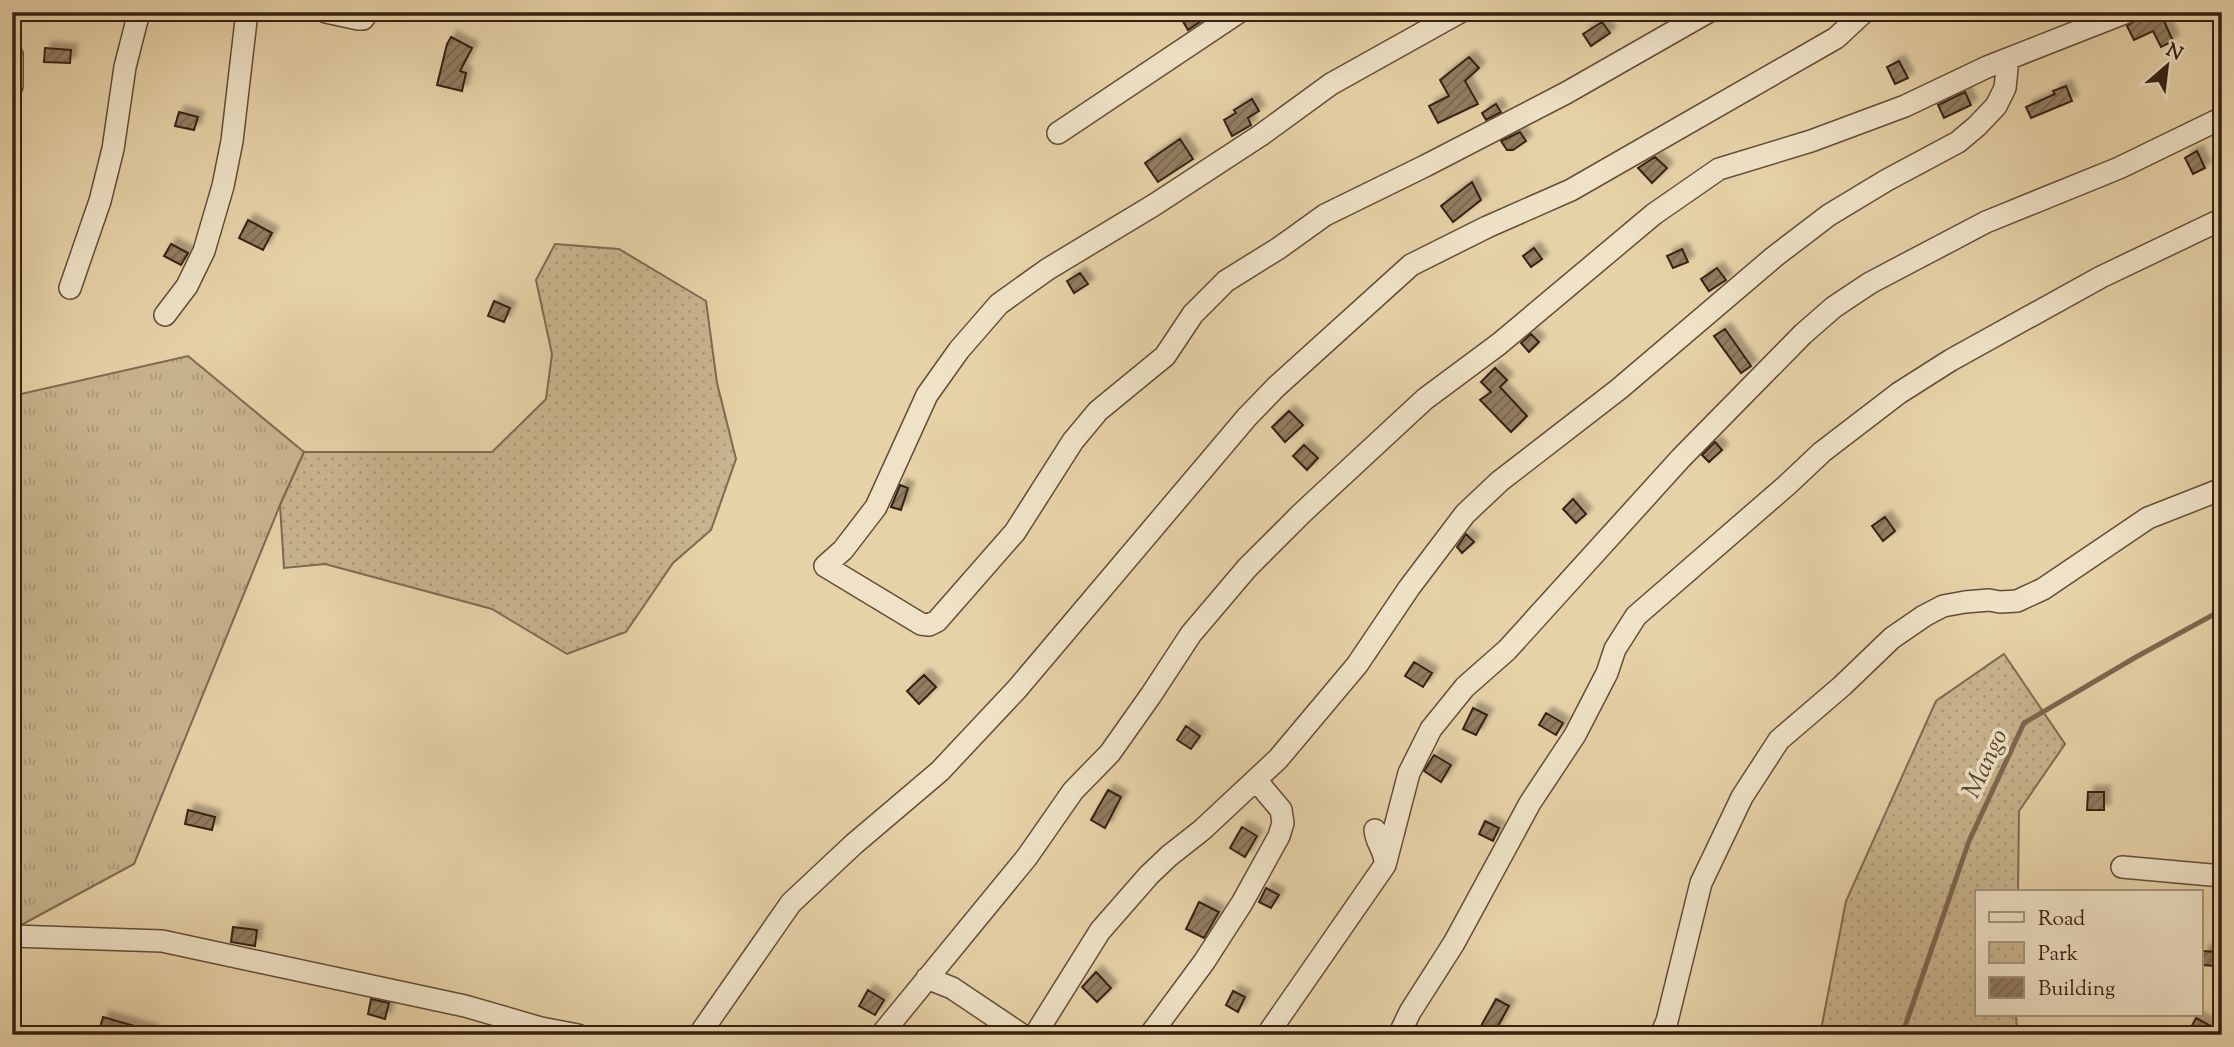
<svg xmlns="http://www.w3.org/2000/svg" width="2234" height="1047" font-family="'Sorts Mill Goudy',serif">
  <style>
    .grass { fill: url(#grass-tufts); stroke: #7f6a51; stroke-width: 2 }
    .park { fill: url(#park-dots); stroke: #7f6a51; stroke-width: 2 }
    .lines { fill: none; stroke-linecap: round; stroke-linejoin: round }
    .stream { stroke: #7c674e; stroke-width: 5 }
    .building { fill: url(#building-hatch); stroke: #362114; stroke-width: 2; filter: url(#shadow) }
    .street-casing { stroke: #624d39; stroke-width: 24 }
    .street { stroke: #efe2c6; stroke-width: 21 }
    .labels { text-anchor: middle; stroke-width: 7; stroke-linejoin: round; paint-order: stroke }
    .water-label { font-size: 26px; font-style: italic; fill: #594431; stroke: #efe2c6 }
  </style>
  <defs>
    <pattern id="grass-tufts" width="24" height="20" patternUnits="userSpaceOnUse" patternTransform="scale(1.75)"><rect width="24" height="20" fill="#c8b48e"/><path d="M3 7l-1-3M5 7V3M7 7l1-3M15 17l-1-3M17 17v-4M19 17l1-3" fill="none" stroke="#ac9a7a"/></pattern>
    <pattern id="park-dots" width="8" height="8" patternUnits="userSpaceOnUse" patternTransform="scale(1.75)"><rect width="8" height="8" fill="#c8b48e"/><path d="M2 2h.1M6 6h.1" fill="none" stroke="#ac9a7a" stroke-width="1.8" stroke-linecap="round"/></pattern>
    <pattern id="building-hatch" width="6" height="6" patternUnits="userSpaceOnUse" patternTransform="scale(1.75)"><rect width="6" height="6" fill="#927d60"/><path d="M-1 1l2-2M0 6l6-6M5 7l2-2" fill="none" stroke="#78664e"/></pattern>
    <filter id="shadow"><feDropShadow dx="6" dy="-6" stdDeviation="2" flood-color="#0004"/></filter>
  </defs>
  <rect width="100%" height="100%" fill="#e6d2a7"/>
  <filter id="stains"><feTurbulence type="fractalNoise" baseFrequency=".00286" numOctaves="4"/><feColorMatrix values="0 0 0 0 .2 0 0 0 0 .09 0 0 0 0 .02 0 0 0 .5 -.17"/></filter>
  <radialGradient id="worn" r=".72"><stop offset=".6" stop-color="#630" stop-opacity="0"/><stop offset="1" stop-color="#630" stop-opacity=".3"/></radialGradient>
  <path class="grass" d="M188,356l116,96 -24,53 -146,359 -122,66v-534z"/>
  <path class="park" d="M555,244l64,5 87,52 11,82 19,76 -25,71 -38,33 -47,69 -59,22 -75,-45 -167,-45 -41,4 -4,-63 24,-53h188l54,-53 6,-45 -16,-74z
    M2004,654l61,90 -46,67 -1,80h-41v123h39l1,21h-197l26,-134 90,-200z"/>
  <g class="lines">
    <path class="stream" d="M1902,1035l67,-194 55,-118 112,-66 86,-47"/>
  </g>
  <path class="building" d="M1192,12h3l5,10 -12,8 -7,-12z
    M2148,12h12l13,29 -12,6 -8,-16 -19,9 -7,-14z
    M1602,22l8,11 -19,13 -8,-12z
    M451,37l21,11 -12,23 6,2 -4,18 -25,-6 10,-41z
    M45,48l26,2 -1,13 -26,-1z
    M1469,57l10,11 -14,13 13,23 -40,19 -9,-17 20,-10 -9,-16z
    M1899,61l9,17 -13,6 -8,-17z
    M2066,86l6,15 -41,17 -5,-11 29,-13 -2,-3z
    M1965,92l6,13 -27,13 -6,-13z
    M1252,99l7,12 -11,7 3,7 -19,11 -8,-16 12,-7 -2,-3z
    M1496,104l5,8 -15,8 -4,-7z
    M179,112l19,5 -4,13 -19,-4z
    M1520,132l6,9 -13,9h-6l-6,-9z
    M1180,139l13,20 -35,23 -13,-19z
    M2197,151l8,17 -12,6 -8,-16z
    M1655,157l12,11 -15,15 -14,-15z
    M1472,182l9,18 -28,22 -12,-16z
    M248,220l24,13 -9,17 -24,-12z
    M171,244l17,9 -7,12 -17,-9z
    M1534,248l8,11 -11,8 -8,-11z
    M1682,249l6,13 -15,6 -6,-12z
    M1717,268l9,12 -17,11 -8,-12z
    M1080,273l8,11 -14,9 -7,-12z
    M494,301l16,7 -6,14 -16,-6z
    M1725,329l26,37 -10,7 -27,-37z
    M1531,334l8,8 -10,10 -8,-9z
    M1495,368l12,12 -7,7 27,29 -16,16 -31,-32 11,-8 -10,-10z
    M1289,411l14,14 -18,17 -13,-15z
    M1715,442l7,8 -13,12 -7,-7z
    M1304,445l14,13 -11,12 -14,-14z
    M900,485l8,3 -7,22 -10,-3z
    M1573,499l13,15 -10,9 -13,-14z
    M1885,517l10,14 -12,10 -11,-15z
    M1466,534l8,8 -12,11 -5,-6z
    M1414,662l18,11 -9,14 -18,-11z
    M924,675l12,12 -17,17 -12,-13z
    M1473,708l14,7 -11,20 -13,-6z
    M1546,713l17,10 -7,12 -17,-10z
    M1186,726l14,10 -9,13 -14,-9z
    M1434,755l17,10 -10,17 -17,-11z
    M1108,790l13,7 -16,31 -14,-8z
    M2088,792h16v18h-17z
    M188,810l27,7 -3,13 -27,-6z
    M1485,821l14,7 -6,13 -14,-7z
    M1242,827l15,9 -12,21 -15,-9z
    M1266,888l13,7 -8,13 -12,-6z
    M1199,902l20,10 -15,26 -18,-9z
    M233,927l24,3 -2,16 -24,-4z
    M2203,951l14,1 -1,14 -14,-1z
    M1096,972l15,16 -14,14 -15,-15z
    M868,990l16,10 -9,15 -16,-9z
    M1233,991l12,6 -7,15 -12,-7z
    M371,999l18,4 -4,16 -17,-5z
    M1496,999l13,7 -16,29h-17z
    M103,1017l49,14v4h-54z
    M2196,1018l26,14v3h-25l-8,-4z"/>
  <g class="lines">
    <defs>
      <path id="street" d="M326,12l32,7h5l5,-7
        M1460,12l-129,72 -70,51 -107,70 -106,64 -49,35 -40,46 -32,45 -51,112 -33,43 -18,16 96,58 8,1 8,-4 78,-89 58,-91 25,-30 67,-55 28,-42 33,-33 53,-33 46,-33 100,-49 141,-73 142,-81
        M12,55v31
        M1058,133l181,-121
        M70,288l30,-87 13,-52 12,-82 14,-55
        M165,315l22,-29 17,-35 19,-65 9,-45 15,-129
        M1385,865l24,-92 22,-44 34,-42 42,-37 174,-192 122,-124 31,-27 36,-24 116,-61 133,-54 103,-50
        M2122,867l100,9
        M12,936l150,5 303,65 76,22 37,7
        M927,978l25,10 70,47
        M699,1035l92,-132 63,-59 86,-73 77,-82 230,-272 29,-30 135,-122 76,-38 84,-37 265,-152 28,-26
        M881,1035l146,-178 46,-66 37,-38 41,-58 40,-61 56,-66 55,-55 123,-114 74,-55 155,-130 65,-45 92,-28 94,-35 82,-39 140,-55
        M1035,1035l65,-104 49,-56 20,-19 33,-26 76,-71 79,-94 52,-77 56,-74 35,-33 119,-92 155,-132 55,-42 58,-35 71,-38 19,-16 19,-20 9,-18 3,-29
        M1150,1035l54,-73 38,-59 37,-67 4,-13 -2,-13 -25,-30
        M1267,1035l118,-170c1,-14 -9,-21 -10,-35
        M1399,1035l11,-23 44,-69 76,-140 45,-68 32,-62 8,-24 21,-33 151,-131 35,-33 77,-59 52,-33 150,-83 113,-54 8,-1
        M1661,1035l6,-14 34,-138 41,-86 37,-57 63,-54 50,-48 32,-22 19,-10 22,-4 24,-2 11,2 17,-1 26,-12 105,-71 74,-29"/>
    </defs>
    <use href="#street" class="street-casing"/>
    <use href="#street" class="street"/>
  </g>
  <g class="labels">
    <g class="water-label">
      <text transform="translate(1984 763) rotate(-65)" y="9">Mango</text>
    </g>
  </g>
  <rect width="2234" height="1047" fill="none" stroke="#e6d2a7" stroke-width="42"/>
  <rect x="14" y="14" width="2206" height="1019" fill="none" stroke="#362114" stroke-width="3.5"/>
  <rect x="21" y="21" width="2192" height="1005" fill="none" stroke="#362114" stroke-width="2"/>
  <rect x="1975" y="890" width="228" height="126" fill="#efe2c6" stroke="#a5957f" stroke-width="2"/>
  <rect x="1989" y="912" width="35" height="10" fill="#efe2c6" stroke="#a5957f" stroke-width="2"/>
  <text x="2038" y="925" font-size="21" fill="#362114">Road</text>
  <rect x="1989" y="942" width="35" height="21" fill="url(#park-dots)" stroke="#a5957f" stroke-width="2"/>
  <text x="2038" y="960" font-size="21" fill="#362114">Park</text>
  <rect x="1989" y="977" width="35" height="21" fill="url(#building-hatch)" stroke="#a5957f" stroke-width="2"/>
  <text x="2038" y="995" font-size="21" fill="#362114">Building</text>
  <g transform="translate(2167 66) rotate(28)" stroke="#efe2c6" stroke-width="5" paint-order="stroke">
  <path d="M0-5L12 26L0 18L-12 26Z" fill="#362114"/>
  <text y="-10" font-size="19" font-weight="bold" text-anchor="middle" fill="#362114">N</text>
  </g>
  <rect width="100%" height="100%" filter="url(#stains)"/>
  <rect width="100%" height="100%" fill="url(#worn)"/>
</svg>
